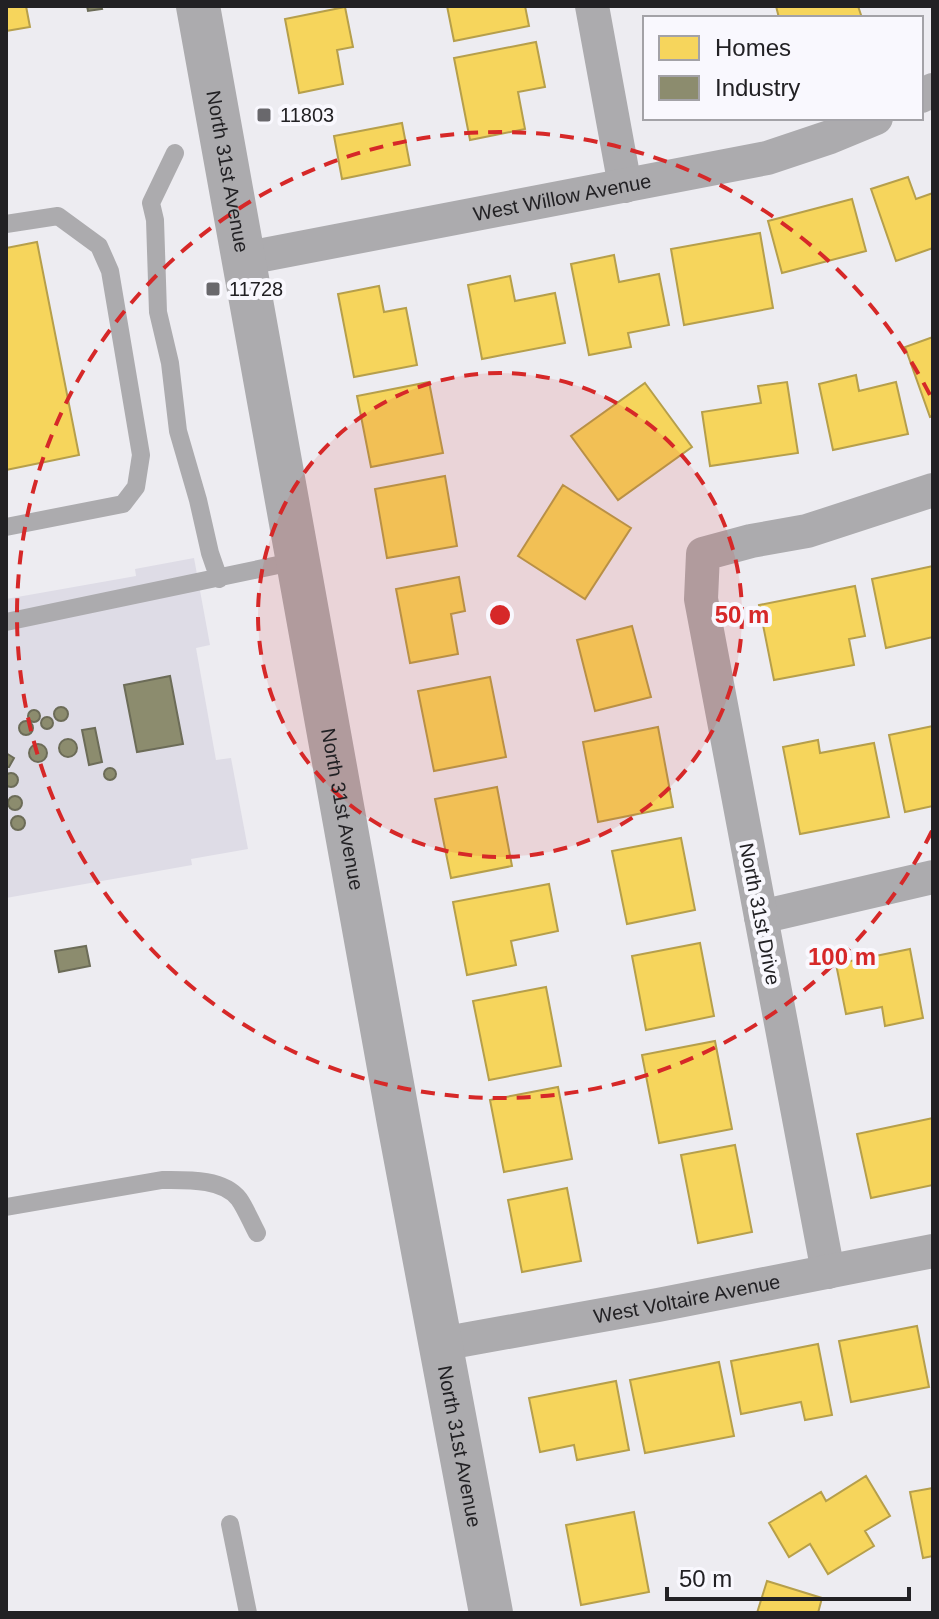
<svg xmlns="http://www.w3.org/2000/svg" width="939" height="1619" font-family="Arial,sans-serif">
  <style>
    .built { fill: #dedce6 }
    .homes { fill: #f6d55c; stroke: #b69f4b; stroke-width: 2 }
    .industry { fill: #8c8c6e; stroke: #6c6c58; stroke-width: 2 }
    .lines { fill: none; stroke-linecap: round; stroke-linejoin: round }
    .lane { stroke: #acabae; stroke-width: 18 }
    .street { stroke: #acabae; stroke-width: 34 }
    .secondary { stroke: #acabae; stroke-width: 44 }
    .ring { fill: none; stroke: #d62828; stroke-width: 4; stroke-dasharray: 14 10 }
    .poi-dot { fill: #69686c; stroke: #f9f8fe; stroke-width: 3 }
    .labels { text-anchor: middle; stroke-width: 8; stroke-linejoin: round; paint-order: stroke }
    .poi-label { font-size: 20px; fill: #222124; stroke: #f9f8fe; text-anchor: start }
    .street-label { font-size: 20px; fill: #222124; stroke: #f9f8fe }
    .centre { fill: #d62828; stroke: #f9f8fe; stroke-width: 4 }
    .ring-label { font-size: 24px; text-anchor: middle; font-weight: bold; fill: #d62828; stroke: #f9f8fe; stroke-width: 8; stroke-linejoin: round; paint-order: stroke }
  </style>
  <rect width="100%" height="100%" fill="#edecf1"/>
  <path class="built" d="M194,558l16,87 -14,3 20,112 15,-2 17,91 -57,10 1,6 -186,33v-299l130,-23 -1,-7z"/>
  <path class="homes" d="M6,6h20l4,21 -24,4z
    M447,6h78l4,20 -75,15z
    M776,6h82l4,12h-83z
    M345,7l8,40 -16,3 6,34 -44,9 -14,-74z
    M536,42l9,45 -27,5 7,37 -55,11 -16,-82z
    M402,123l8,42 -68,14 -8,-43z
    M908,177l8,22 17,-6v55l-37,13 -25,-72z
    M852,199l14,52 -84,22 -14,-52z
    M760,233l13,75 -89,17 -13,-76z
    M37,242l42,213 -73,15v-222z
    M614,255l5,27 40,-8 10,51 -41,8 3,14 -42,8 -18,-91z
    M510,276l5,25 40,-8 10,50 -83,16 -14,-74z
    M379,286l5,26 22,-4 11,57 -63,12 -16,-83z
    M933,337v79l-3,1 -25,-70z
    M856,375l3,16 37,-9 12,52 -75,16 -14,-66z
    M429,382l14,71 -72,14 -14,-71z
    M787,382l11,71 -88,13 -8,-54 59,-9 -3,-17z
    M645,383l47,64 -74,53 -47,-64z
    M445,476l12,70 -70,12 -12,-69z
    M563,485l68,43 -46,71 -67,-43z
    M933,566v71l-47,11 -14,-69z
    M459,577l6,34 -14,3 7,40 -48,9 -14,-74z
    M855,586l10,50 -16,3 5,26 -80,15 -15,-75z
    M632,626l19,71 -56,14 -18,-71z
    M490,677l16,80 -72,14 -16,-80z
    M933,726v80l-28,6 -16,-77z
    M658,727l15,80 -75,15 -15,-80z
    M818,740l2,13 54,-10 15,74 -89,17 -17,-87z
    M497,787l15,79 -61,12 -16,-79z
    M681,838l14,72 -68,14 -15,-73z
    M549,884l9,47 -47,10 5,24 -49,10 -14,-73z
    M700,943l14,73 -68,14 -14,-74z
    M910,949l13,69 -38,8 -3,-19 -36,7 -10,-50z
    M546,987l15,79 -72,14 -16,-79z
    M715,1041l17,88 -73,14 -17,-88z
    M558,1087l14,72 -68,13 -14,-72z
    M933,1118v67l-62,13 -14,-64z
    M735,1145l17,87 -54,11 -17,-88z
    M567,1188l14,73 -59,11 -14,-72z
    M917,1326l12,61 -78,15 -12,-61z
    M818,1344l14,71 -27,5 -4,-18 -60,12 -10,-53z
    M719,1362l15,74 -89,17 -15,-73z
    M616,1381l13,69 -52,10 -3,-15 -34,7 -11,-54z
    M866,1476l24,40 -25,15 9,15 -46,28 -18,-30 -21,13 -20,-34 52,-31 5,9z
    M933,1488v68l-10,2 -13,-66z
    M634,1512l15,80 -68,13 -15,-80z
    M767,1581l55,17 -4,15h-61z"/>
  <path class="industry" d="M87,6h14l1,3 -14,2z
    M170,676l13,68 -46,8 -13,-67z
    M54 714a7 7 0 1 1 14 0a7 7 0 1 1-14 0Z
    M28 716a6 6 0 1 1 12 0a6 6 0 1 1-12 0Z
    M41 723a6 6 0 1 1 12 0a6 6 0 1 1-12 0Z
    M19 728a7 7 0 1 1 14 0a7 7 0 1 1-14 0Z
    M95,728l7,34 -13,3 -7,-35z
    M59 748a9 9 0 1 1 18 0a9 9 0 1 1-18 0Z
    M29 753a9 9 0 1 1 18 0a9 9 0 1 1-18 0Z
    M6,753l8,5 -5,9h-3z
    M104 774a6 6 0 1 1 12 0a6 6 0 1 1-12 0Z
    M4 780a7 7 0 1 1 14 0a7 7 0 1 1-14 0Z
    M8 803a7 7 0 1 1 14 0a7 7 0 1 1-14 0Z
    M11 823a7 7 0 1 1 14 0a7 7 0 1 1-14 0Z
    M86,946l4,20 -31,6 -4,-21z"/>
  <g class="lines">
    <path class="lane" d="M175,153l-24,50 4,17 3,92 12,51 8,68 20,69 12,53 9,26
      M6,224l52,-8 41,30 11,25 31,184 -5,32 -13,17 -117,23
      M6,622l291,-61
      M6,1207l156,-27c23,0 61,-2 77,19 7,10 12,23 18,34
      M230,1524l18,89"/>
    <g class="street">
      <path d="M592,6l33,180"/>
      <path d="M921,96l12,-6"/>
      <path id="s1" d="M242,259l525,-101 63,-21 46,-19"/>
      <path d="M761,917l172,-40"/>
      <path d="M828,1272l-127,-673 2,-45 48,-13 56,-10 126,-41"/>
      <path id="s2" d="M441,1344l217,-39 275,-54"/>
    </g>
    <path class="secondary" id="s3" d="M198,6l201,1117 92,490"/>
  </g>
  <circle cx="500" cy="615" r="242" fill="#d62828" fill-opacity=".12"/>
  <g class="ring">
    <circle cx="500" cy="615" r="242"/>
    <path d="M932 831A483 483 0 1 1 932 399"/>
  </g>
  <g class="poi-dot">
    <rect x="256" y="107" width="16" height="16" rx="4"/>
    <rect x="205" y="281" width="16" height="16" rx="4"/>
  </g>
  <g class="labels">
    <g class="poi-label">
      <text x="280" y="122">11803</text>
      <text x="229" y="296">11728</text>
    </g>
    <g class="street-label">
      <text dy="7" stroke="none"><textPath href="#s3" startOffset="168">North 31st Avenue</textPath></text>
      <text dy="7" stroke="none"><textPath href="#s1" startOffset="326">West Willow Avenue</textPath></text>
      <text dy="7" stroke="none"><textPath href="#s3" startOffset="816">North 31st Avenue</textPath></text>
      <text transform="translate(760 914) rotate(79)" y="7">North 31st Drive</text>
      <text dy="7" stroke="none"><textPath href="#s2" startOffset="250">West Voltaire Avenue</textPath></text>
      <text dy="7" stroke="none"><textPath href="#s3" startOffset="1464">North 31st Avenue</textPath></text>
    </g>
  </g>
  <circle cx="500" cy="615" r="12" class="centre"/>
  <g class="ring-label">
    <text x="742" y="623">50 m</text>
    <text x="842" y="965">100 m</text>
  </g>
  <rect width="939" height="1619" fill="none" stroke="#222124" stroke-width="16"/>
  <rect x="643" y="16" width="280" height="104" fill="#f9f8fe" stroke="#a3a2a7" stroke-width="2"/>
  <rect x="659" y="36" width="40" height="24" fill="#f6d55c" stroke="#a3a2a7" stroke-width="2"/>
  <text x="715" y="56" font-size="24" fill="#222124">Homes</text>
  <rect x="659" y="76" width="40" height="24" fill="#8c8c6e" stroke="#a3a2a7" stroke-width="2"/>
  <text x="715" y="96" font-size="24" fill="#222124">Industry</text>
  <path d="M667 1587v12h242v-12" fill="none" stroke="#222124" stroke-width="4"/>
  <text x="679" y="1587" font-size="24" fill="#222124" stroke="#f9f8fe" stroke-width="6" paint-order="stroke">50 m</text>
</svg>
